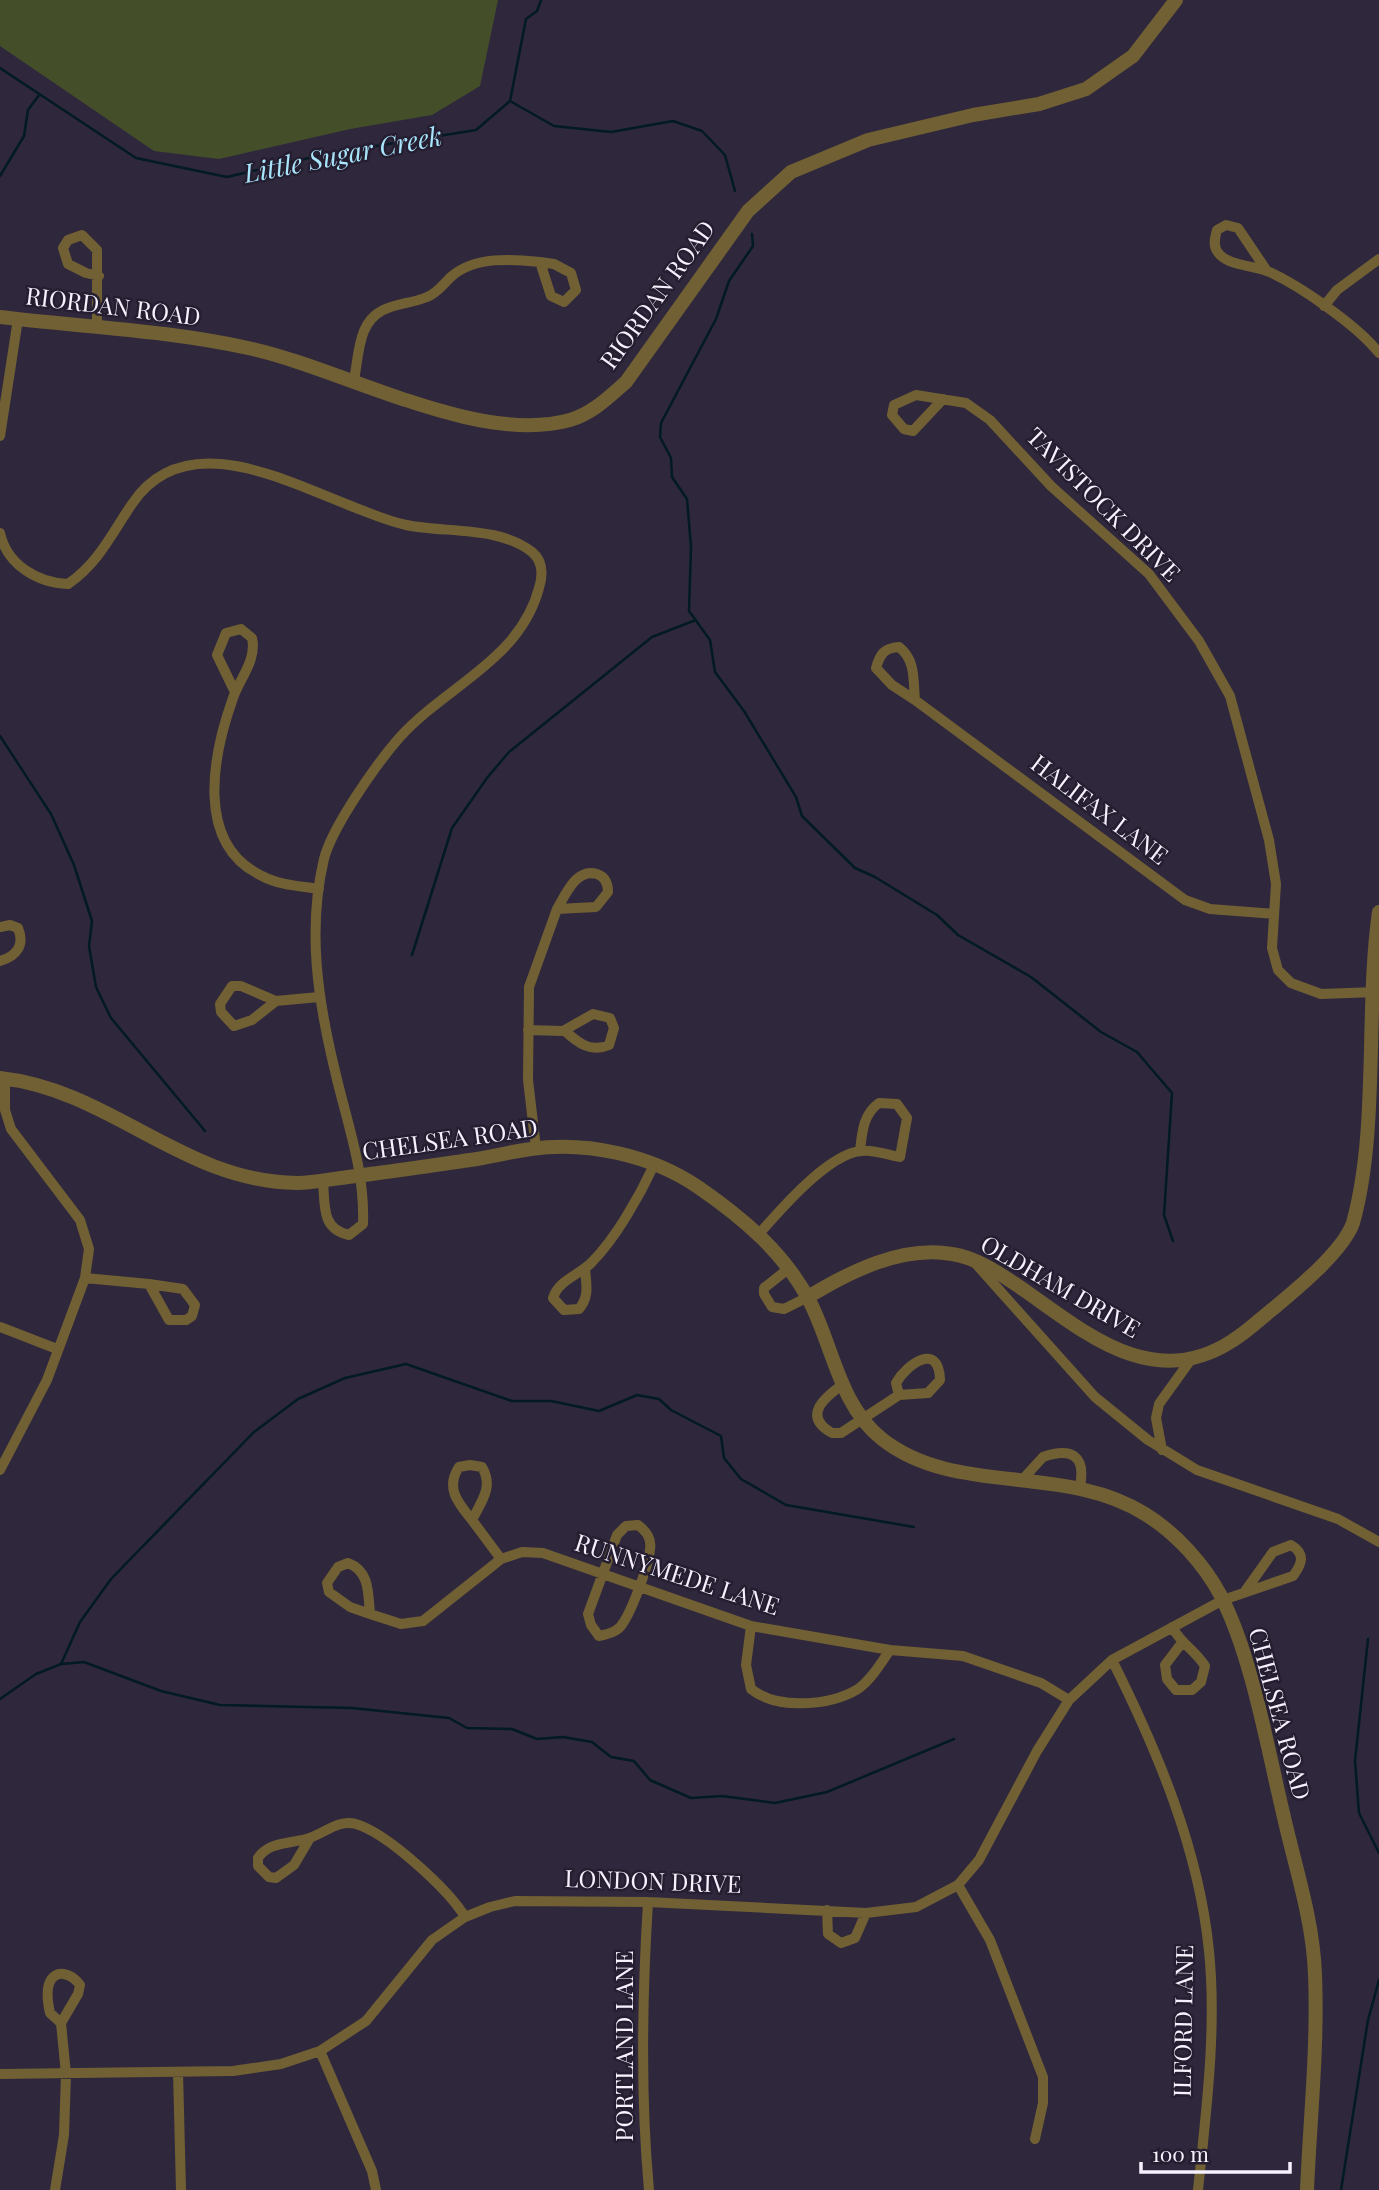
<svg xmlns="http://www.w3.org/2000/svg" width="1379" height="2190" font-family="'Playfair Display',serif">
  <style>
    .green { fill: #444f2a }
    .lines { fill: none; stroke-linecap: round; stroke-linejoin: round }
    .stream { stroke: #021a21; stroke-width: 2.5 }
    .minor { stroke: #716034; stroke-width: 10 }
    .tertiary { stroke: #716034; stroke-width: 14 }
    .labels { text-anchor: middle; stroke-width: 5; stroke-linejoin: round; paint-order: stroke }
    .street-label { font-size: 24px; fill: #f5f1fe; stroke: #251e31 }
    .water-label { font-size: 26px; font-style: italic; fill: #a9e6fc; stroke: #251e31 }
  </style>
  <rect width="100%" height="100%" fill="#2f283c"/>
  <path class="green" d="M0,0h498l-18,86 -48,29 -82,14 -131,30 -65,-8 -154,-105z"/>
  <g class="lines">
    <path class="stream" d="M0,68l136,90 91,19 99,-23 150,-24 34,-29 16,-82 11,-8 4,-11
      M510,101l44,25 57,6 62,-11 29,10 23,24 10,36
      M0,176l24,-40 4,-26 11,-15
      M752,234l1,12 -24,35 -13,38 -55,104 -1,14 11,21 1,19 15,22 4,48 -2,64 21,29 5,32 29,39 52,86 6,19 53,52 20,9 62,38 21,20 73,42 70,55 36,20 35,41 -8,122 9,26
      M0,736l51,78 23,51 18,56 -3,25 7,41 15,31 94,113
      M412,955l40,-127 35,-50 22,-26 143,-115 44,-17
      M1368,1639l-13,122 4,52 20,40
      M62,1664l22,-2 77,29 59,14 132,3 97,10 18,10 45,1 25,10 26,-2 29,5 19,15 23,4 16,19 41,18 31,-2 53,7 52,-11 127,-53
      M0,1699l36,-25 25,-10 19,-42 31,-43 143,-147 44,-33 47,-21 61,-14 106,37h39l48,10 38,-16 22,4 12,11 50,26 3,22 17,21 45,26 128,22
      M1341,2190l27,-170 11,-40"/>
    <path class="minor" d="M1267,271l-29,-43 -12,-3 -9,5c-2,7 -4,15 0,21 9,15 35,14 50,20 32,14 91,55 112,82
      M1324,306l13,-16 42,-31
      M97,328v-78l-15,-15 -14,5 -5,8 5,16 18,9 13,3
      M354,380c3,-15 4,-35 10,-49 12,-29 39,-24 63,-34 11,-4 17,-14 25,-21 23,-20 61,-17 88,-14l11,34 13,6 12,-12 -5,-17 -17,-9 -14,-2
      M943,399l-30,32 -9,-2 -12,-14 2,-10 22,-10 50,8 24,17 61,66 98,88 50,67 31,55 39,144 7,44 -4,64 6,22 13,13 30,11 55,-2
      M0,436l18,-117
      M0,533c7,32 38,50 68,51 30,-20 44,-51 64,-80 52,-78 151,-24 219,2 18,7 36,15 55,19 39,8 94,1 126,27 11,9 11,23 7,36 -19,72 -93,98 -139,149 -23,26 -68,90 -76,122 -17,71 -6,142 11,212 12,52 30,99 28,153l-14,11c-28,-6 -24,-30 -26,-55
      M235,692l-18,-37 9,-22 15,-4 11,9c5,22 -12,40 -19,60 -20,56 -39,146 29,178 17,9 38,10 57,13
      M915,700l-23,-15 -16,-17c4,-14 8,-20 23,-21 17,13 14,33 16,53l270,200 25,9 64,5
      M0,927l10,-2 8,3c7,17 -1,28 -18,33
      M276,1001l-24,19 -18,6 -13,-14 -1,-8 12,-18h9l35,15 43,-4
      M528,1030l35,1h2c13,12 26,22 44,14l5,-17 -4,-10 -17,-4 -30,17
      M536,1148l-8,-68 1,-93 28,-78 39,-2 12,-15c0,-8 -2,-15 -11,-18 -21,-6 -31,20 -40,35
      M759,1234c21,-24 69,-80 102,-83 12,-2 27,4 39,6l7,-39 -10,-14 -18,-1c-16,11 -17,30 -19,48
      M976,1264l119,133 53,43 49,30 141,49 41,23
      M585,1268c1,16 5,28 -6,41l-15,1 -11,-12c5,-18 27,-23 39,-36 24,-24 48,-67 62,-97
      M788,1269l-24,19v6l8,13 12,2 24,-12
      M85,1278l64,6 20,36h17l6,-4 3,-11 -12,-16 -34,-5
      M0,1327l57,22
      M842,1385c-18,13 -40,31 -10,48h9l58,-38 29,-2 12,-13c-1,-39 -33,-16 -44,3l3,12
      M1162,1450l-6,-32 3,-14 33,-46
      M0,1470l47,-90 38,-102 4,-29 -9,-29 -69,-91 -6,-19v-32
      M1022,1480l21,-23c29,-10 43,-1 37,29
      M472,1520c-14,-17 -27,-32 -13,-53l11,-2 12,2c12,20 -1,35 -10,53l29,39
      M638,1525c8,6 14,13 12,24 -1,16 -18,61 -27,74 -5,9 -15,11 -24,13l-8,-11 -3,-11 29,-79 9,-9z
      M370,1614l-20,-7 -21,-15 -2,-9 11,-16 10,-4c22,8 20,31 22,51l31,10 22,-3 78,-62 21,-7 21,1 208,73 139,24 73,6 78,27 28,17
      M751,1626l-5,39 5,24c26,21 79,17 107,0 13,-9 23,-26 32,-39
      M1172,1627c10,18 22,22 33,39l-4,16 -9,8h-16l-9,-11 -2,-14 16,-21
      M1112,1660c45,90 87,189 97,291 8,78 -3,162 -11,239
      M310,1838l-16,27 -18,13 -7,-1 -11,-11v-8c11,-16 30,-14 48,-19 17,-4 31,-20 50,-15 31,9 93,66 109,93
      M958,1885l32,55 53,137v26l-8,36
      M648,1902c-6,97 -8,191 1,288
      M827,1910l1,24 13,9 14,-5 11,-25
      M320,2051l52,120 4,19
      M178,2072l3,118
      M0,2074l233,-3 48,-7 39,-13 46,-30 66,-81 33,-23 25,-10 25,-6 133,1 218,11 50,-6 42,-22 21,-25 58,-109 32,-51 43,-40 111,-60 70,-24c9,-12 13,-22 -2,-31l-18,7 -27,38
      M55,2190l9,-55 2,-61 -5,-51 17,-29 2,-9c-8,-11 -25,-18 -31,-1 -3,9 -1,20 1,29l11,10"/>
    <path class="tertiary" d="M0,317c82,10 167,13 248,31 94,20 229,98 322,72 22,-6 40,-24 56,-38l122,-171 43,-39 77,-32 105,-25 66,-11 47,-15 47,-33 43,-56
      M0,1078c111,12 183,104 297,105 17,0 34,-4 51,-6 41,-5 81,-11 122,-17 20,-3 40,-8 61,-11 55,-8 120,6 167,38 45,31 88,67 113,117 22,44 29,102 71,135 73,58 183,24 263,75 31,19 59,50 76,82 31,61 46,150 62,217 12,54 30,106 32,161 3,72 -5,145 -8,216
      M808,1297c41,-25 94,-52 144,-43 27,4 53,23 75,38 62,44 128,99 205,49 15,-9 28,-22 42,-33 23,-19 69,-57 79,-85 26,-94 12,-213 26,-311"/>
  </g>
  <g class="labels">
    <g class="street-label">
      <text transform="translate(658 295) rotate(-54)" y="8">RIORDAN ROAD</text>
      <text transform="translate(113 307) rotate(7)" y="8">RIORDAN ROAD</text>
      <text transform="translate(1103 505) rotate(45)" y="8">TAVISTOCK DRIVE</text>
      <text transform="translate(1099 810) rotate(37)" y="8">HALIFAX LANE</text>
      <text transform="translate(450 1140) rotate(-8)" y="8">CHELSEA ROAD</text>
      <text transform="translate(1060 1287) rotate(30)" y="8">OLDHAM DRIVE</text>
      <text transform="translate(677 1575) rotate(18)" y="8">RUNNYMEDE LANE</text>
      <text transform="translate(1279 1714) rotate(75)" y="8">CHELSEA ROAD</text>
      <text transform="translate(653 1882) rotate(2)" y="8">LONDON DRIVE</text>
      <text transform="translate(1184 2021) rotate(-89)" y="8">ILFORD LANE</text>
      <text transform="translate(625 2046) rotate(-90)" y="8">PORTLAND LANE</text>
    </g>
    <g class="water-label">
      <text transform="translate(343 155) rotate(-11)" y="9">Little Sugar Creek</text>
    </g>
  </g>
  <path d="M1141 2162v10h149v-10" fill="none" stroke="#f5f1fe" stroke-width="3.5"/>
  <text x="1152" y="2162" font-size="21" fill="#f5f1fe" stroke="#251e31" stroke-width="5" paint-order="stroke">100 m</text>
</svg>
